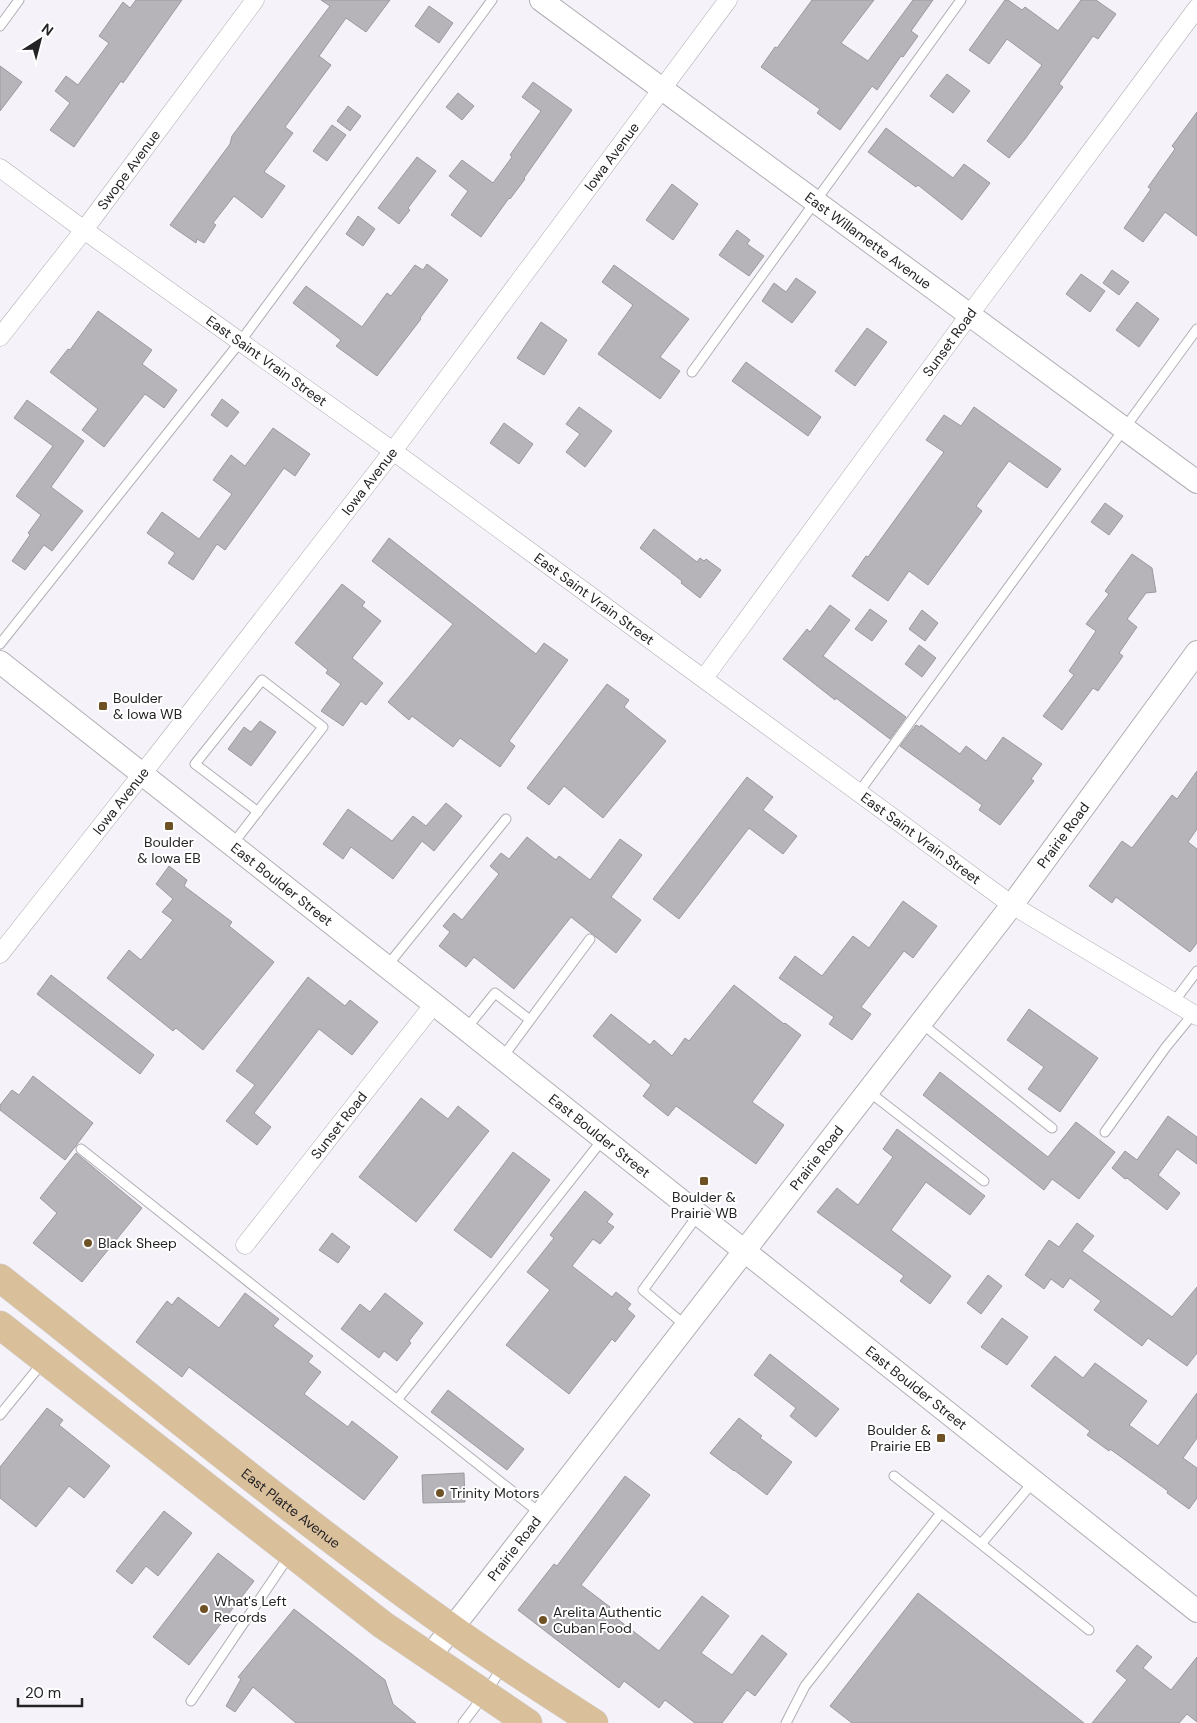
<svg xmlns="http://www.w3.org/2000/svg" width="1197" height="1723" font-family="'DM Sans',sans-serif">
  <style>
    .building { fill: #b6b3b9; stroke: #9c999f }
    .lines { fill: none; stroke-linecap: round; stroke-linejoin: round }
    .service-casing { stroke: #b1aeb4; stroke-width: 11 }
    .minor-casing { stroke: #b1aeb4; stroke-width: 19 }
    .tertiary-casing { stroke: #b1aeb4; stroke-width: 24 }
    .primary-casing { stroke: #cfcfcf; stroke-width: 29 }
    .service { stroke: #fff; stroke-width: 9 }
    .minor { stroke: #fff; stroke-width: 18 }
    .tertiary { stroke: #fff; stroke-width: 22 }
    .primary { stroke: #dabf9b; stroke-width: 28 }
    .poi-dot { fill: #6f5126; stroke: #fff; stroke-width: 2 }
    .labels { text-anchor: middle; stroke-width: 4; stroke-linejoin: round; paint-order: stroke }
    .street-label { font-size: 14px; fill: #242326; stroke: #fff }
    .poi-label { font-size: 14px; fill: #242326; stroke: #fff; text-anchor: start }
  </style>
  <rect width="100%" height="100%" fill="#f5f2f9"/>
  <path class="building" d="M136,0h46l-59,83 -2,-2 -47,66 -24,-17 20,-27 -15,-12 11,-15 12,9 31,-42 -10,-7 24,-34 7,6z
    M321,0h69l-24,32 -20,-14 -27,38 12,9 -46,62 8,6 -29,39 21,14 -23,32 -28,-22 -21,27 3,2 -12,18 -7,-4 -1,4 -26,-18 60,-81 2,-8 98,-130z
    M812,0h62l-33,43 27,18 45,-61h20l-22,31 7,5 -15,21 -2,-1 -24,34 -5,-4 -32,44 -23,-17 3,-4 -59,-42 14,-20 2,1z
    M1005,0h3l14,10 3,-3 33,24 23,-31h15l20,14 -18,25 -5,-3 -34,48 4,3 -38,52 -16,19 -22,-17 55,-76 -35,-26 -18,25 -20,-14z
    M429,6l24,17 -14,20 -24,-17z
    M0,66l22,16 -22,29z
    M947,74l23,17 -17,22 -23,-17z
    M533,82l39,28 -48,68 1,1 -15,20 -1,-1 -28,39 -30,-22 17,-24 -19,-15 13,-16 31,23 19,-26 -2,-2 31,-44 -19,-14z
    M458,93l16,13 -12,14 -16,-13z
    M348,106l13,10 -11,15 -13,-10z
    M1197,112v124l-32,-24 -22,30 -19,-14 27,-39 -3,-2 27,-38 -3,-3z
    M332,125l14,10 -19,26 -14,-10z
    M886,128l67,50 11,-14 26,19 -28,37 -44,-35 -2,2 -48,-35z
    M417,157l19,14 -28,37 2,2 -11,14 -21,-16z
    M672,184l26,20 -25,36 -27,-20z
    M358,216l17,13 -12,17 -17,-12z
    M737,230l13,10 -3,4 17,12 -15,20 -30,-21z
    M427,264l21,16 -28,38 1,1 -44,57 -41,-30 5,-6 -48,-37 13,-17 56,41 25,-34 4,3 24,-31 8,5z
    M614,265l75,54 -29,38 20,14 -20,28 -62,-45 35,-49 -31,-23z
    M1112,270l17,12 -10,13 -16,-12z
    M1081,274l24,17 -15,21 -24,-18z
    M796,278l20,14 -24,31 -30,-22 12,-18 12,9z
    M1137,302l22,17 -20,28 -23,-17z
    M98,311l54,39 -10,14 35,26 -13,18 -19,-14 -41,53 -22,-17 16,-21 -48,-37 18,-23 2,1z
    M541,322l26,18 -23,35 -27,-17z
    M867,328l20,14 -32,44 -20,-15z
    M746,362l75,55 -13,19 -76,-55z
    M222,399l17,13 -12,15 -16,-12z
    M27,400l57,41 -33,46 32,24 -31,40 -8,-6 -19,25 -13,-9 18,-26 -2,-2 13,-18 -25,-19 37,-50 -39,-28z
    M579,407l33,24 -27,36 -19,-15 14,-18 -14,-10z
    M974,407l87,62 -14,19 -38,-27 -33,45 6,5 -54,74 -19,-14 -21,30 -36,-25 14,-20 2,1 76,-105 -18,-12 18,-25 17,11z
    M504,423l29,21 -14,20 -29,-21z
    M273,428l37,26 -15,22 -11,-8 -59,82 -8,-6 -24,36 -25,-17 7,-10 -28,-20 15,-21 37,27 33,-45 -19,-14 18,-25 14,11z
    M1105,503l18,13 -14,19 -18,-13z
    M654,529l43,33 3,-4 4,3 2,-2 15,11 -21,28 -19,-15 1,-2 -42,-33z
    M389,538l147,116 8,-11 24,17 -59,81 6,5 -15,21 -40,-29 -7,9 -41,-31 -3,4 -21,-18 65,-78 -81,-63z
    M1132,554l20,14 4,24 -10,1 -19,26 10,8 -18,26 4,3 -25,35 -5,-3 -31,42 -19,-14 31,-41 -5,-4 27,-40 -10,-7 23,-30 -4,-3z
    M342,584l23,18 -3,4 19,15 -29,37 31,25 -17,22 -5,-4 -18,25 -22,-15 20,-27 -15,-11 2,-3 -33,-27z
    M830,605l20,15 -27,36 83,61 -16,22 -54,-41 -1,2 -52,-41 24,-30 3,3z
    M870,609l17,12 -15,20 -17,-12z
    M922,610l16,13 -13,18 -16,-12z
    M919,645l17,13 -14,19 -17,-13z
    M607,684l22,16 -5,7 42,34 -63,77 -39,-32 -15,19 -22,-17z
    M260,721l16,11 -25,34 -23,-17 16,-22 7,5z
    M916,725l4,2 1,-2 39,29 6,-8 20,15 17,-24 39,27 -11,15 3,2 -34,44 -21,-15 3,-5 -82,-59z
    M1197,771v58l-9,13 9,7v94l-7,9 -74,-55 -4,6 -23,-17 33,-45 10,7 40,-53 5,4z
    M747,777l26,20 -10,13 34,26 -14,18 -34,-26 -70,91 -26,-20z
    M446,803l16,13 -28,35 -12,-10 -29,38 -42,-32 -8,12 -20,-15 25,-35 44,32 21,-25 13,10z
    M527,837l29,23 3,-4 31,24 30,-41 22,16 -31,42 30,23 -25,33 -45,-36 -57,72 -40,-32 -8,10 -27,-21 11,-14 -7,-6 11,-13 8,7 37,-46 -9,-8 11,-13 8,6z
    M169,866l18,14 -3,6 48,36 -3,4 45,36 -71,88 -27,-22 -3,3 -66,-53 22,-28 12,10 32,-40 -11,-8 11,-13 -17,-15z
    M903,901l34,25 -24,32 -9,-7 -43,56 10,7 -19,26 -23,-16 5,-7 -55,-39 16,-22 27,20 31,-40 16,12z
    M51,975l103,80 -14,19 -103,-80z
    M308,977l37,29 5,-6 28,22 -26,33 -33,-26 -65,84 17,14 -14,18 -31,-24 29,-36 -19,-14z
    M734,985l50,39 1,-1 16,12 -49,67 32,23 -28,39 -80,-58 -8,10 -25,-20 8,-11 -58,-49 18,-22 39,31 4,-5 18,16 13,-18 4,3z
    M1029,1009l69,49 -38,54 -32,-23 16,-22 -37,-27z
    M940,1072l108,85 28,-35 39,30 -36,47 -27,-20 -8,11 -121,-95z
    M33,1076l60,47 -28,37 -65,-50v-5l12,-15 7,5z
    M421,1098l27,21 10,-13 31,25 -73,91 -57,-45z
    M1168,1116l29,21v27l-20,-15 -19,26 22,18 -13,17 -40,-32 -2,1 -13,-11 13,-17 12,9z
    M897,1129l88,67 -15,19 -44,-33 -35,48 60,46 -21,28 -30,-23 4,-5 -87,-64 20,-24 21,17 35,-48 -10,-8z
    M513,1152l37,28 -59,78 -37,-28z
    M76,1153l66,55 -60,74 -49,-39 24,-30 -17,-15z
    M585,1191l28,23 -6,8 7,5 -14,17 -7,-5 -21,27 40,31 4,-5 15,12 -4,5 8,7 -20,26 -3,-3 -43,55 -63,-49 44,-55 -23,-18 27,-34 -4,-3z
    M1077,1223l17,13 -12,15 90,66 25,-30v66l-10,13 -39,-28 -6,8 -48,-36 7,-9 -31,-23 -7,10 -12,-9 -7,10 -19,-14 24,-35 10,7z
    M332,1233l18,14 -12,16 -19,-13z
    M988,1275l14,11 -21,28 -14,-11z
    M245,1293l34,26 -6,7 40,30 -5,6 13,10 -17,22 44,33 4,-6 46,36 -34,43 -175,-133 -7,10 -46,-35 31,-41 5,4 6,-8 41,31z
    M385,1293l38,30 -14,18 2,2 -14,18 -13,-10 -5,7 -38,-29 19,-25 10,8z
    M1002,1318l26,19 -21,28 -26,-18z
    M770,1354l69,55 -23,28 -26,-21 6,-8 -42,-33z
    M1055,1356l28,22 12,-15 52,38 -18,24 29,21 39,-53v45l-14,20 14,10v30l-8,11 -22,-16 1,-2 -58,-42 -1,2 -22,-16 3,-4 -59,-45z
    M448,1390l76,59 -17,21 -76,-58z
    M47,1408l16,12 -4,5 51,41 -26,32 -15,-12 -33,41 -36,-29v-31z
    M739,1418l23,18 -2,2 32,24 -25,33 -33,-25v1l-24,-18z
    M464,1473l1,29 -42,1 -1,-28z
    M625,1476l25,19 -69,90 29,22 -3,4 52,40 43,-55 27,20 -28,37 31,22 30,-40 25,19 -32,42 -8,-6 -25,33h-27l-30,-23 -6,8 -35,-27 -5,7 -101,-78 36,-46 3,2z
    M164,1511l28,22 -34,43 -12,-10 -14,18 -16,-13z
    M218,1553l36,28 -65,84 -36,-28z
    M918,1593l166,130h-232l-22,-17z
    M294,1609l91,71 8,24 23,19h-120l-43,-36 -18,25 -9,-6 15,-27 -3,-2z
    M1137,1645l15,12 -9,11 28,22 26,-33v65l-10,-8 -8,9h-87l35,-43 -11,-9z"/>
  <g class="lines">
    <defs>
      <path id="service" d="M0,26l19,-26
        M692,372l269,-372
        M0,644l240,-302 252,-342
        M859,792l338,-463
        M232,845l91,-118 -61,-47 -67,84 63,48
        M387,966l119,-147
        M1173,1003l24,-32
        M921,1023l131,105
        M466,1029l29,-36 35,27
        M502,1058l88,-119
        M868,1091l116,90
        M1105,1132l61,-85 27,-33
        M81,1149l460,365
        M686,1326l-43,-36 55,-75
        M397,1400l206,-261
        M0,1415l43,-53
        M894,1476l87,68 53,-63
        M981,1544l108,86
        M191,1701l98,-145
        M463,1723l22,-29 18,-28
        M786,1723l19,-37 136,-173"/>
      <g id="minor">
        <path id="s1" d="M0,168l84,62 309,221 619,454 185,111"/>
        <path id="s2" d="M0,337l84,-107 171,-230"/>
        <path id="s3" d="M704,678l266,-364 227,-306"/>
        <path id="s4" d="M0,954l161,-204 232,-299 335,-451"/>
        <path id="s5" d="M245,1245l189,-241"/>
      </g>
      <g id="tertiary">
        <path id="s6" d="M541,0l656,482"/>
        <path id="s7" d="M0,662l434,342 763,607"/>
        <path id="s8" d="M429,1657l39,-49 544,-703 185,-253"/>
      </g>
      <g id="primary">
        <path id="s9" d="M0,1278c149,117 295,239 450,349 47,34 96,65 144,96"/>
        <path d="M0,1325l383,300 145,98"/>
      </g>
    </defs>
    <use href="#service" class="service-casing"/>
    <use href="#minor" class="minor-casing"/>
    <use href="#tertiary" class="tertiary-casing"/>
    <use href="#primary" class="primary-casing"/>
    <use href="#service" class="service"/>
    <use href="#minor" class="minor"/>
    <use href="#tertiary" class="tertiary"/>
    <use href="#primary" class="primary"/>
  </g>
  <g class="poi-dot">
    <rect x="98" y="701" width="10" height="10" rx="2.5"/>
    <rect x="164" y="821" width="10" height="10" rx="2.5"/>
    <rect x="699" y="1176" width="10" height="10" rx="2.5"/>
    <circle cx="88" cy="1243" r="5"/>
    <rect x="936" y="1433" width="10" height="10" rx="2.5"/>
    <circle cx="440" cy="1493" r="5"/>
    <circle cx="204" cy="1609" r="5"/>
    <circle cx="543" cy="1620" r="5"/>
  </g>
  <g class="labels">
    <g class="street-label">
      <text dy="5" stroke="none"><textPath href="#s4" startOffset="1005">Iowa Avenue</textPath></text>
      <text dy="5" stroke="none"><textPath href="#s2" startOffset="211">Swope Avenue</textPath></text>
      <text dy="5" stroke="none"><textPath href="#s6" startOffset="406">East Willamette Avenue</textPath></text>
      <text dy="5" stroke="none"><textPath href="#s3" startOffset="416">Sunset Road</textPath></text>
      <text dy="5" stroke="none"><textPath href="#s1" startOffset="329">East Saint Vrain Street</textPath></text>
      <text dy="5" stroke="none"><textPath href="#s4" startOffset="600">Iowa Avenue</textPath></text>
      <text dy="5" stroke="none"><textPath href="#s1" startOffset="734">East Saint Vrain Street</textPath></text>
      <text dy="5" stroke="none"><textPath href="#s4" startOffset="195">Iowa Avenue</textPath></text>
      <text dy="5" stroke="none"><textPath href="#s8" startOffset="1038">Prairie Road</textPath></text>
      <text dy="5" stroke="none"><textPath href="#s1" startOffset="1139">East Saint Vrain Street</textPath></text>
      <text dy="5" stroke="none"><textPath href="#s7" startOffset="359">East Boulder Street</textPath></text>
      <text dy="5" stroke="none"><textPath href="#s5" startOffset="152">Sunset Road</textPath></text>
      <text dy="5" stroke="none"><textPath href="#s7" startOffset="764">East Boulder Street</textPath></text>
      <text dy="5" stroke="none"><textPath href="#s8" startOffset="632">Prairie Road</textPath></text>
      <text dy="5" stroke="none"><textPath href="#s7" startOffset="1169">East Boulder Street</textPath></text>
      <text dy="5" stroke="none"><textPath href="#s9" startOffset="371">East Platte Avenue</textPath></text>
      <text dy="5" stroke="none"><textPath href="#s8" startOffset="138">Prairie Road</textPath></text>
    </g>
    <g class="poi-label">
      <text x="113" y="703">Boulder<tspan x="113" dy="16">&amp; Iowa WB</tspan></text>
      <text x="169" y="847" text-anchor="middle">Boulder<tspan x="169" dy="16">&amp; Iowa EB</tspan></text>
      <text x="704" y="1202" text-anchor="middle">Boulder &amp;<tspan x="704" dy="16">Prairie WB</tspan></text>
      <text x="98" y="1248">Black Sheep</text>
      <text x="931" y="1435" text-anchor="end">Boulder &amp;<tspan x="931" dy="16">Prairie EB</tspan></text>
      <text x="450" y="1498">Trinity Motors</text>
      <text x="214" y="1606">What's Left<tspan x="214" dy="16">Records</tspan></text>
      <text x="553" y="1617">Arelita Authentic<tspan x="553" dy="16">Cuban Food</tspan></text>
    </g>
  </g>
  <g transform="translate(40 40) rotate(36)" stroke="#ffffff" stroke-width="4" paint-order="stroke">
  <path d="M0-4L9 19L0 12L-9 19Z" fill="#242326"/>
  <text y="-8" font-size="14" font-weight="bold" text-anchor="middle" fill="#242326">N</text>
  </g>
  <path d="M18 1698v8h64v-8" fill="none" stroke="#242326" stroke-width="2.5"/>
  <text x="25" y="1698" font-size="15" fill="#242326" stroke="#ffffff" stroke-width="4" paint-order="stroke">20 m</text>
</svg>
